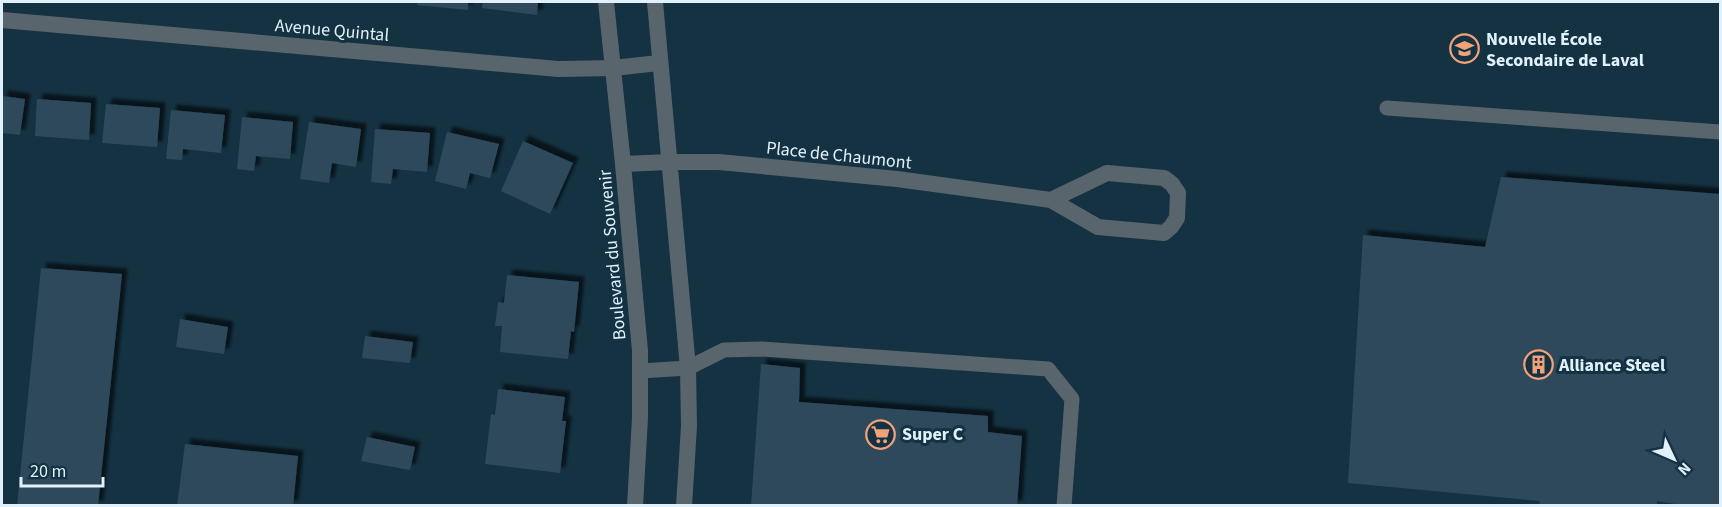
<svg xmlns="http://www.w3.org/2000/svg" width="1722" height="507" font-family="'Source Sans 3',sans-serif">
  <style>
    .building { fill: #2e4a5b; filter: url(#shadow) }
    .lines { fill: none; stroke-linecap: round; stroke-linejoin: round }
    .service { stroke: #58656d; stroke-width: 15 }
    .minor { stroke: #58656d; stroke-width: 16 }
    .tertiary { stroke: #58656d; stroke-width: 16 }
    .labels { text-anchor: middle; stroke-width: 6; stroke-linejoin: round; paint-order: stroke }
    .street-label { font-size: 18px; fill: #e0f1fc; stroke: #143242 }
    .poi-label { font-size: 18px; font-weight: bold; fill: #e0f1fc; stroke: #143242; text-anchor: start }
  </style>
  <defs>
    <filter id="shadow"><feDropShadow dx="5.5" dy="-5.5" stdDeviation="1.5" flood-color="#0009"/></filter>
  </defs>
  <rect width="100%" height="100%" fill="#143242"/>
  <path class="building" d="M418,2h50v8l-51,-5z
    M483,2h55l-1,13 -55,-7z
    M2,96l23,3 -5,36 -18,-2z
    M37,99l54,4 -2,37 -54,-4z
    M106,104l54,4 -3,39 -55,-4z
    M171,110l54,5 -4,38 -38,-4 -1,11 -16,-1z
    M242,117l51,5 -3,37 -34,-3 -2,15 -17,-2z
    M309,122l52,7 -5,38 -24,-4 -3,20 -29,-4z
    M375,129l55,4 -3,39 -34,-3 -2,15 -20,-2z
    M447,132l52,12 -9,34 -20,-5 -4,16 -31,-8z
    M523,141l50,22 -23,51 -49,-23z
    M1501,177l219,17v312h-32l-31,-5v5h-118l1,-5 -192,-18 15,-248 122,12z
    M41,268l81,6 -24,232h-81z
    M507,275l72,7 -5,50 -3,-1 -3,28 -68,-7 2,-26h-7l3,-24 6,1z
    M180,319l48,8 -4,27 -48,-7z
    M365,336l48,6 -3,21 -48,-5z
    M761,364l39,4 -1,34 189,14v16l34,4 -5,70h-266z
    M498,389l67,8 -3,24h4l-6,52 -75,-9 6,-50 4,1z
    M367,437l48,10 -5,23 -49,-9z
    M185,444l113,12 -5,50h-116z"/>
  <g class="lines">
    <path class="service" d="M1387,108l333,24
      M640,371l48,-3 36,-18 38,-1 286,20 24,30 -8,107"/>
    <path class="minor" d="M2,20l556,49 55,-1 46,-5
      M623,164l46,-2h50l178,17 154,21 47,27 66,6 7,-6 6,-9 1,-25 -6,-9 -8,-6 -57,-5 -56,27"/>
    <path class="tertiary" d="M606,2l17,162 17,187v67l-5,88
      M655,2l33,366 1,58 -5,80"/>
  </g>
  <defs>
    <symbol id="school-ring" viewBox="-11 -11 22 22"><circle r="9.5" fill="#143242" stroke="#f0a27a" stroke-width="1.5"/><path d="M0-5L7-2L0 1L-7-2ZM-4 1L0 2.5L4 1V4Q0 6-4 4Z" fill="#f0a27a"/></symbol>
    <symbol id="building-ring" viewBox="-11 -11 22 22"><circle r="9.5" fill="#143242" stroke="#f0a27a" stroke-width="1.5"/><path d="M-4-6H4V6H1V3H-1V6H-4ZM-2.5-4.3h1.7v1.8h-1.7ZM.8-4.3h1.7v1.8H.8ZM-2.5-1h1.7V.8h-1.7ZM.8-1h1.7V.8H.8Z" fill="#f0a27a"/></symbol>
    <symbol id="supermarket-ring" viewBox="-11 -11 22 22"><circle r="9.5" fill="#143242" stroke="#f0a27a" stroke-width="1.5"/><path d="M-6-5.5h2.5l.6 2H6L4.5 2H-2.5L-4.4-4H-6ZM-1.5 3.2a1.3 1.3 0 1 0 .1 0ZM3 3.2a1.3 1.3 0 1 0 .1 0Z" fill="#f0a27a"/></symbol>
  </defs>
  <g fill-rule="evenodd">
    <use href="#school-ring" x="1448" y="32" width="33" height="33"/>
    <use href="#building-ring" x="1522" y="348" width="33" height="33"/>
    <use href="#supermarket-ring" x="864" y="418" width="33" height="33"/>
  </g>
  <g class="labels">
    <g class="street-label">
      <text transform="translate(332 30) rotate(5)" y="6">Avenue Quintal</text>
      <text transform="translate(839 155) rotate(6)" y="6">Place de Chaumont</text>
      <text transform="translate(612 255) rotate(-95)" y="6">Boulevard du Souvenir</text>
    </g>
    <g class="poi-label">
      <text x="1486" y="45">Nouvelle École<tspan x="1486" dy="21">Secondaire de Laval</tspan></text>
      <text x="1559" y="371">Alliance Steel</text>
      <text x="902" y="440">Super C</text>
    </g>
  </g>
  <rect width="1722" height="507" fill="none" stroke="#e0f1fc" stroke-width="6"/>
  <g transform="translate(1674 459) rotate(134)" stroke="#143242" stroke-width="4.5" paint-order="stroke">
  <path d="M0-4.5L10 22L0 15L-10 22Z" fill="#e0f1fc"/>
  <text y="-9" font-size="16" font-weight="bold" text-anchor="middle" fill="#e0f1fc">N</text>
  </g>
  <path d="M21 477v9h82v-9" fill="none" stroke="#e0f1fc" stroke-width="3"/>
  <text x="30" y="477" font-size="18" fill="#e0f1fc" stroke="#143242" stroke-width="4.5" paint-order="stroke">20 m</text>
</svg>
